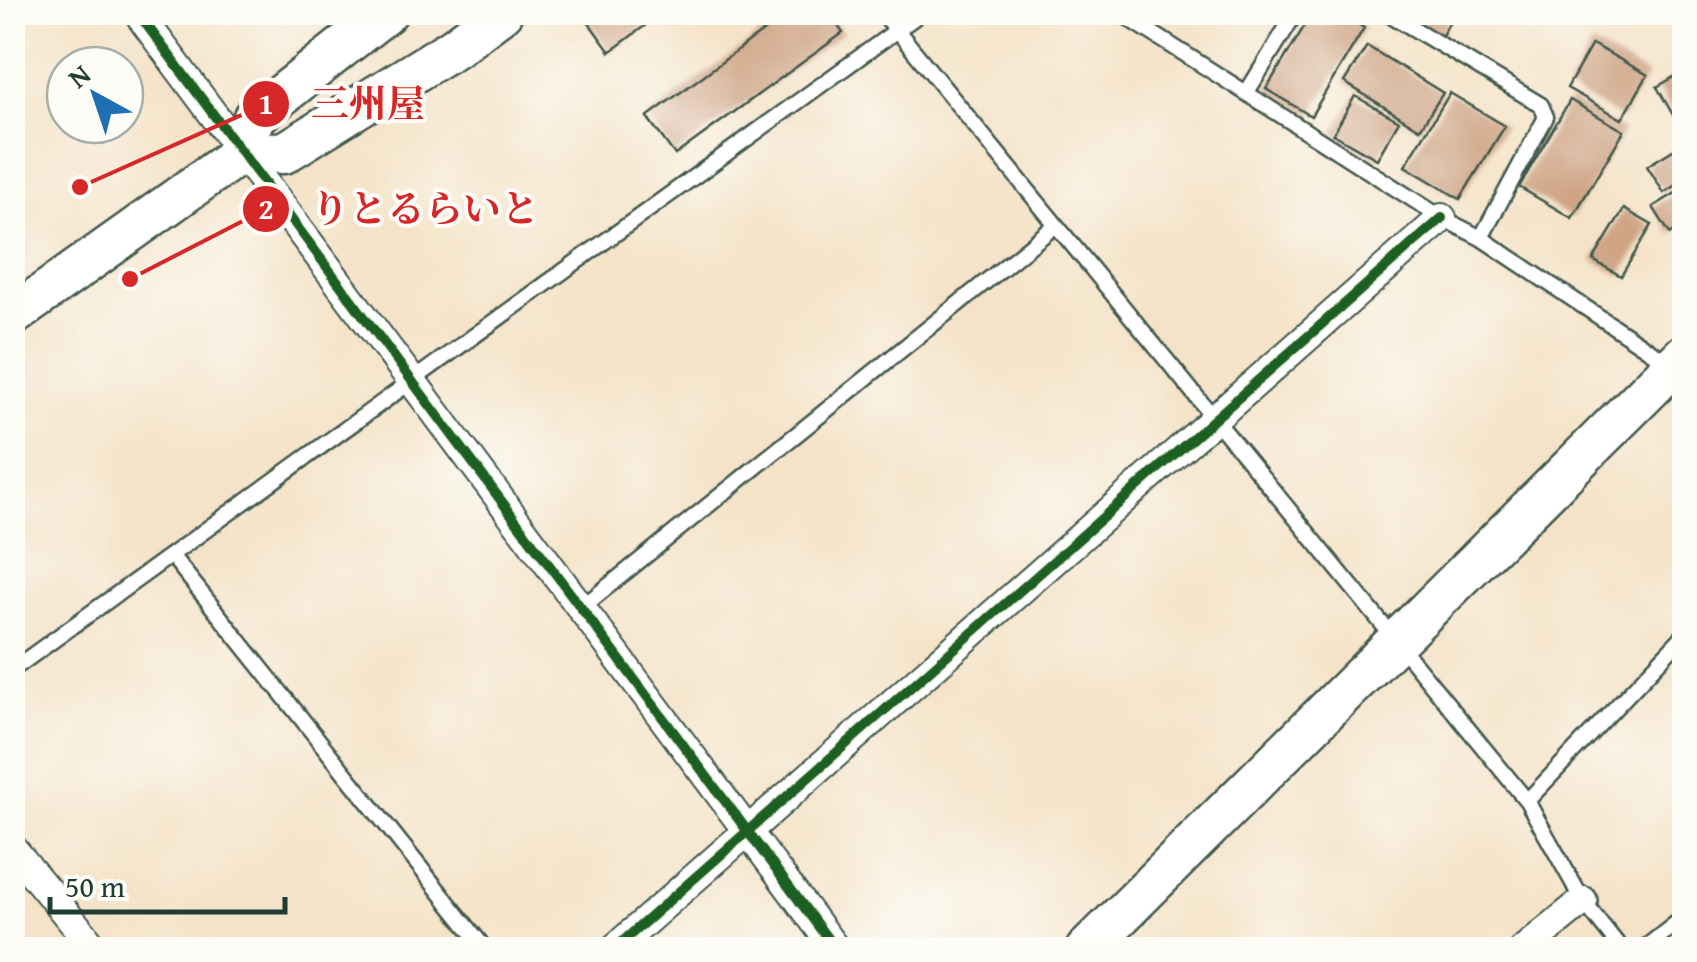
<svg xmlns="http://www.w3.org/2000/svg" width="1697" height="962" font-family="'Gentium Book Plus','Noto Serif JP',serif">
  <style>
    .building { fill: #cfa586 }
    .lines { fill: none; stroke-linecap: round; stroke-linejoin: round }
    .lane-casing { stroke: #3f564a; stroke-width: 19 }
    .street-casing { stroke: #3f564a; stroke-width: 32 }
    .secondary-casing { stroke: #3f564a; stroke-width: 45 }
    .lane { stroke: #fff; stroke-width: 14 }
    .street { stroke: #fff; stroke-width: 28 }
    .secondary { stroke: #fff; stroke-width: 40 }
    .cycleway-casing { stroke: #fdfcf7; stroke-width: 16 }
    .cycleway { stroke: #1b5e20; stroke-width: 10 }
    .leader { fill: none; stroke: #d62828; stroke-width: 4 }
    .callout-dot { fill: #d62828; stroke: #fdfcf7; stroke-width: 4 }
    .mark-label { font-size: 30px; text-anchor: middle; font-weight: bold; fill: #fff }
    .callout-label { font-size: 38px; text-anchor: middle; font-weight: bold; fill: #d62828; stroke: #fdfcf7; stroke-width: 8; stroke-linejoin: round; paint-order: stroke }
  </style>
  <rect width="100%" height="100%" fill="#fdfcf7"/>
  <filter id="ink" filterUnits="userSpaceOnUse"><feTurbulence type="fractalNoise" baseFrequency=".01" numOctaves="2"/><feDisplacementMap in="SourceGraphic" scale="20" xChannelSelector="R" yChannelSelector="G"/><feConvolveMatrix kernelMatrix="1 2 1 2 8 2 1 2 1" color-interpolation-filters="sRGB"/></filter>
  <filter id="wash" filterUnits="userSpaceOnUse"><feTurbulence type="fractalNoise" baseFrequency=".0048" numOctaves="4" result="noise"/><feDisplacementMap in="SourceGraphic" scale="40" xChannelSelector="R" yChannelSelector="G"/><feGaussianBlur stdDeviation="2.25" result="paint"/><feColorMatrix in="noise" values="0 0 0 0 0 0 0 0 0 0 0 0 0 0 0 0 0 1.4 0 .05"/><feComposite in="paint" operator="in"/></filter>
  <g filter="url(#wash)">
    <rect width="100%" height="100%" fill="#f4e3c8"/>
    <g id="blocks">
      <path class="building" d="M581,12h82l-53,40z
        M790,12h38l15,21 -168,122 -28,-38z
        M1313,12h26l25,16 -53,88 -45,-27z
        M1405,12h50l-15,27 -37,-23z
        M1592,44l56,31 -26,44 -55,-31z
        M1367,46l76,47 -23,36 -76,-47z
        M1684,71v63l-27,-47z
        M1450,93l55,33 -45,73 -55,-33z
        M1355,96l44,25 -22,38 -44,-25z
        M1570,100l54,31 -52,87 -53,-31z
        M1683,144l1,36 -20,13 -17,-27z
        M1684,188v36l-14,10 -17,-27z
        M1624,209l28,16 -31,51 -28,-16z"/>
    </g>
  </g>
  <g filter="url(#ink)">
    <use href="#blocks" fill-opacity="0" stroke="#3f564a" stroke-width="2.5"/>
    <g class="lines">
      <defs>
        <path id="lane" d="M882,12l645,789 56,100 39,49
          M1119,12l323,206 39,20 189,126
          M1386,12l155,93 5,12 -65,121
          M1247,92l49,-80
          M171,555l315,395
          M581,608l475,-383
          M12,670l910,-658
          M1527,801l157,-166
          M1642,950l42,-33"/>
        <path id="street" d="M137,12l699,938
          M12,848l84,102
          M613,950l829,-732
          M1523,950l60,-49"/>
        <path id="secondary" d="M242,152l42,1 171,-106 47,-35
          M12,316l230,-164 12,-35 133,-105
          M1086,950l598,-595"/>
      </defs>
      <use href="#lane" class="lane-casing"/>
      <use href="#street" class="street-casing"/>
      <use href="#secondary" class="secondary-casing"/>
      <use href="#lane" class="lane"/>
      <use href="#street" class="street"/>
      <use href="#secondary" class="secondary"/>
      <defs>
        <path id="cycleway" d="M137,12l699,938
          M613,950l829,-732"/>
      </defs>
      <use href="#cycleway" class="cycleway-casing"/>
      <use href="#cycleway" class="cycleway"/>
    </g>
  </g>
  <path class="leader" d="M80 187L266 104M130 279L266 209"/>
  <g class="callout-dot">
    <circle cx="80" cy="187" r="10"/>
    <circle cx="130" cy="279" r="10"/>
    <circle cx="266" cy="104" r="25"/>
    <circle cx="266" cy="209" r="25"/>
  </g>
  <g class="mark-label">
    <text x="266" y="114">1</text>
    <text x="266" y="219">2</text>
  </g>
  <g class="callout-label">
    <text x="368" y="117">三州屋</text>
    <text x="425" y="222">りとるらいと</text>
  </g>
  <rect width="1697" height="962" fill="none" stroke="#fdfcf7" stroke-width="50"/>
  <g transform="translate(95 95) rotate(320)"><circle r="48" fill="#fdfcf7" stroke="#a4b0a9" stroke-width="2.5"/>
  <path d="M0-8L18 38L0 25L-18 38Z" fill="#1f6fb2"/>
  <text y="-15" font-size="28" font-weight="bold" text-anchor="middle" fill="#1f3d34">N</text>
  </g>
  <path d="M50 897v15h235v-15" fill="none" stroke="#1f3d34" stroke-width="5"/>
  <text x="65" y="897" font-size="30" fill="#1f3d34" stroke="#fdfcf7" stroke-width="8" paint-order="stroke">50 m</text>
</svg>
